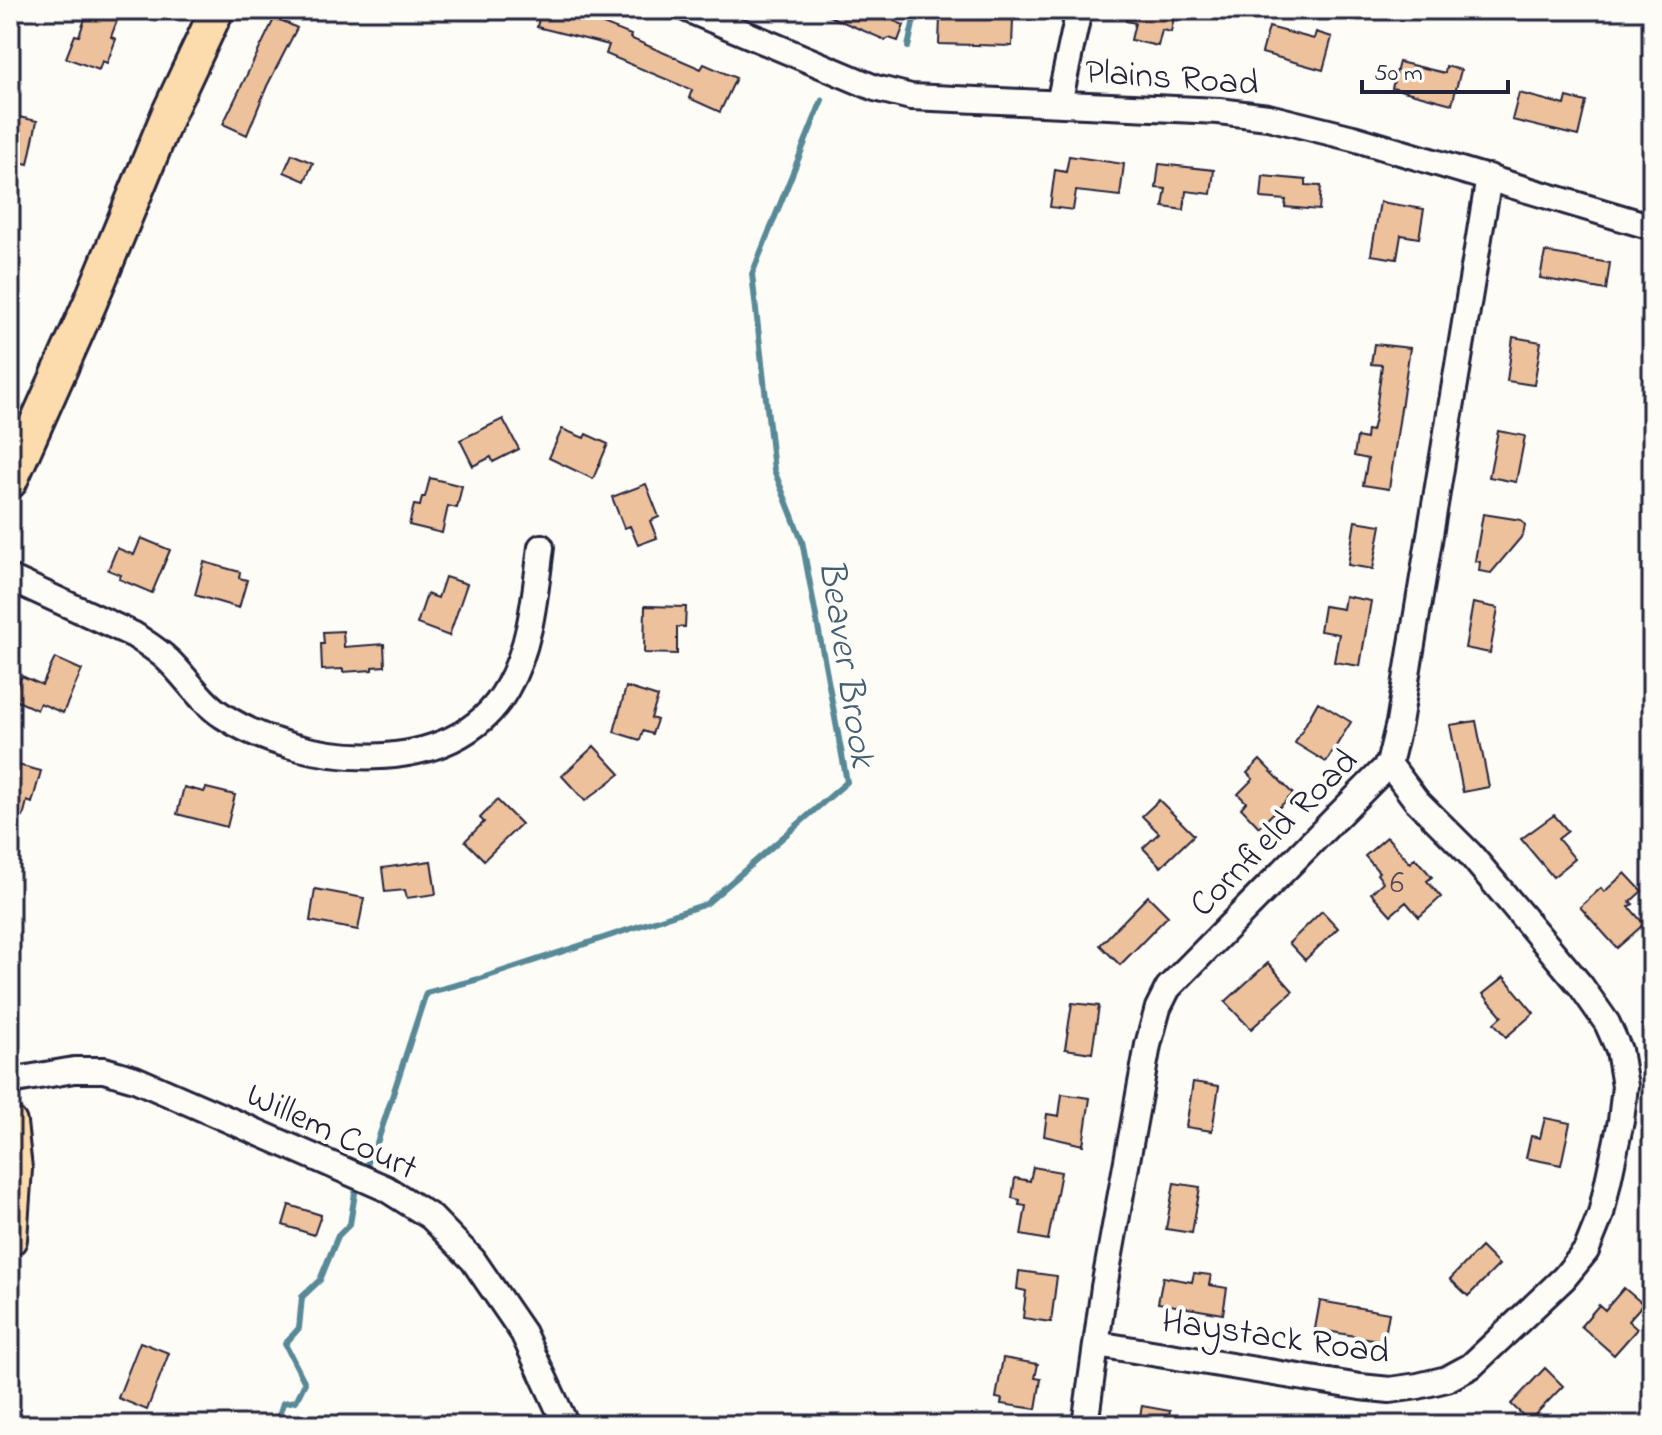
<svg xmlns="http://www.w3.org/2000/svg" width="1662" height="1435" font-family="'Indie Flower',sans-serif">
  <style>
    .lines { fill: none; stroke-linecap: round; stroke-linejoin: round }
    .stream { stroke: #598997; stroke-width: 6 }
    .building { fill: #eec19d; stroke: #22223b; stroke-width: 2 }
    .minor-casing { stroke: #22223b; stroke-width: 30 }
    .major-casing { stroke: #22223b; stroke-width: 38 }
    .minor { stroke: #fdfcf7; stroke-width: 24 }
    .major { stroke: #fcdcac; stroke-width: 32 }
    .labels { text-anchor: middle; stroke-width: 8; stroke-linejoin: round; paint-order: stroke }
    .number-label { font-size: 32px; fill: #554a54 }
    .street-label { font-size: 36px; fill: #22223b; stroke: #fdfcf7 }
    .water-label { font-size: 38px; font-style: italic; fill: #425e71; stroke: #fdfcf7 }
  </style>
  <rect width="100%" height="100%" fill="#fdfcf7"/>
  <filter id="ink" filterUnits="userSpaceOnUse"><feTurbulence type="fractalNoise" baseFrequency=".0125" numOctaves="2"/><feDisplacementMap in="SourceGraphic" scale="16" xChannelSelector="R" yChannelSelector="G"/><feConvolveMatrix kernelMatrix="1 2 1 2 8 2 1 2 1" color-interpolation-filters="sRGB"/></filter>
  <g filter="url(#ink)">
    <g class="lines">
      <path class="stream" d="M908,47l8,-37
        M365,1169l13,-29 48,-147 53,-14 227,-75 141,-122 -45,-241 -28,-71 -22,-196 70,-174
        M278,1419l5,-16 13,-2 9,-18 -20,-39 14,-16 3,-31 18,-17 18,-44 12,-12 5,-31"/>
    </g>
    <path class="building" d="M88,10l30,8 -7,19 5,2 -9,24 -5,-2 -3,9 -33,-12 9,-23 4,1z
      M541,10h24l29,8 -1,2 38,15 -1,3 71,31 3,-5 32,14 -16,34 -31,-14 3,-8 -86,-36 3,-9 -72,-18z
      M815,10h59l19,7 1,4 10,4 -6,16 -9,-3 -4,2z
      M1128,10h38l-1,5 9,2 -3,15 -9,-2 -4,16 -27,-6 4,-17 -9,-2z
      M275,17l22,11 -30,58 -20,49 -24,-11z
      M940,17l73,2 -1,27 -73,-2z
      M1269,27l45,12 2,-7 16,5 -9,33 -61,-17z
      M1399,62l46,11 1,-7 15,4 -9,34 -60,-16z
      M1519,93l46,12 2,-8 19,5 -8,34 -66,-16z
      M10,115l27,6 -9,43 -18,-4z
      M292,154l21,9 -8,18 -21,-9z
      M1069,156l55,8 -4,32 -44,-5 -3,19 -23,-3 5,-37 11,2z
      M1159,164l55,6 -3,24 -25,-3 -2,19 -21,-3 3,-18 -10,-1z
      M1263,176l43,4v5l15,1 -2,24 -34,-3 1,-7 -25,-2z
      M1380,202l44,7 -5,29 -18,-3 -4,24 -26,-4z
      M1545,252l65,11 -4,27 -66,-12z
      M1513,337l28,5 -7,43 -27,-4z
      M1374,344l36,4 -21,141 -26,-4 5,-26 -14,-3 3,-19 9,2 1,-9 5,1 3,-13 7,-53 -11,-1z
      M503,419l16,30 -26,13 -2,-5 -18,9 -13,-26z
      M562,429l22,9 2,-4 22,10 -15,35 -44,-21z
      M1498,431l27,5 -9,46 -27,-5z
      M430,478l32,8 -5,22 -9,-2 -6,27 -33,-8 5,-20 6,1 2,-9h3z
      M646,484l13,33 -9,4 7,17 -19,7 -8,-19 -6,2 -12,-31z
      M1483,514l38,6 4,5 -2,10 -32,38 -12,-2 1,-9 -5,-1z
      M1355,521l26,4 -8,44 -25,-4z
      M141,538l29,12 -18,43 -33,-14 2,-4 -13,-5 9,-22 17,7z
      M204,562l36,10 -1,6 8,2 -8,28 -44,-13z
      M445,577l22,7 -18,52 -32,-12 10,-30 11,4z
      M1345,596l26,5 -11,65 -26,-4 5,-28 -19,-3 4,-25 19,3z
      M1473,603l25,5 -8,45 -25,-5z
      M645,606l41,1 -1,20h-8v27l-33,-1z
      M343,631l1,16 40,-3 1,22 -13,1v3l-29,2v-3l-21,1 -1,-26h3l-1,-12z
      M55,658l27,12 -19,43 -23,-10 -3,7 -26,-12 11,-22 20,9z
      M626,687l32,10 -7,21 6,2 -5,14 -9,-3 -3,9 -26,-8z
      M1318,702l33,20 -25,40 -31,-19z
      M1476,721l13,66 -26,5 -13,-67z
      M594,746l26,28 -35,27 -23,-25z
      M1260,760l33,34 -34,33 -18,-19 5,-6 -8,-8 15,-15 -6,-6z
      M10,763l31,8 -9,32 -5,-2 -4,16 -13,-3z
      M184,787l20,5 2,-4 29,7 -8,32 -50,-13z
      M497,800l24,24 -37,36 -19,-19 19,-19 -4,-4z
      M1159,800l35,35 -33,32 -18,-19 16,-15 -17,-17z
      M1554,815l14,16 -10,8 17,20 -22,18 -32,-38z
      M1387,837l23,26 5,-5 17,19 -5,4 14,16 -22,20 -13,-15 -15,13 -20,-22 12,-11 -6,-8 2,-2 -14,-16z
      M431,861l5,33 -29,4 -2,-8 -20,2 -3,-24z
      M1625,873l17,18 -12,11 3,2 -4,3 15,17 -27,24 -37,-41 21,-19 3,4z
      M315,889l49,9 -6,32 -48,-9z
      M1148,896l20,20 -48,49 -20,-20z
      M1322,911l16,17 -33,32 -16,-17z
      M1268,963l25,28 -42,38 -26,-27z
      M1504,977l30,36 -28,24 -12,-14 8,-7 -19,-22z
      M1072,1003l27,3 -7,47 -27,-4z
      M1193,1082l26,4 -7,45 -26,-4z
      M1062,1094l28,4 -7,47 -39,-9 3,-22 12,2z
      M1545,1118l25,5 -9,42 -35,-7 5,-22 9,2z
      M1033,1167l28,5 -13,68 -27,-5 5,-29 -7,-1 1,-5 -8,-2 3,-20 15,3z
      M1174,1183l26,4 -8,46 -26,-4z
      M289,1205l32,10 -7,20 -31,-10z
      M1481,1247l18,18 -31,31 -18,-17z
      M1019,1271l38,5 -6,46 -28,-4 3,-27 -9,-2z
      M1194,1273l17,2 -2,10 18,3 -4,26 -65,-11 5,-26 29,5z
      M1624,1288l19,16 -15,17 9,8 -23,26 -33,-29 18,-21 6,5z
      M1320,1301l69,12 -5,28 -69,-12z
      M140,1342l29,11 -22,57 -29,-12z
      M1003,1358l35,6 -3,14 6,1 -5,30 -35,-5 1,-5 -6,-1z
      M1545,1368l18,18 -34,35 -18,-17z
      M1142,1406l28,5 -3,14h-29z"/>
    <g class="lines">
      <defs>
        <path id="minor" d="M689,10l186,78 36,9 308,14 49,6 85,21 299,89
          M1059,103l20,-93
          M10,578l124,57c12,8 24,15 34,25 19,18 33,42 55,56 78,51 232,66 284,-28 24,-41 28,-94 34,-141
          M10,1081l64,-11h30l31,9 250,109 46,29 42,43 50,73 43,92
          M1097,1344l263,43 30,3 28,-4 29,-7 24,-13 93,-88 22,-27 15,-37 20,-93 4,-35 -6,-36 -12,-27 -26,-37 -111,-132 -54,-54 -27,-36
          M1085,1425l19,-138 44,-242 10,-37 10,-20 221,-224 10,-41 90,-546"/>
        <path id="major" d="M10,482l80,-179 79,-191 48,-102
          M10,1123l5,46 -5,70"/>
      </defs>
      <use href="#minor" class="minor-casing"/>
      <use href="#major" class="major-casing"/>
      <use href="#minor" class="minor"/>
      <use href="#major" class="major"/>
    </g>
  </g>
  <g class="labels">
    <g class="number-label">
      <text x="1397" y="892">6</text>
    </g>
    <g class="street-label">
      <text transform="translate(1172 75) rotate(4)" y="13">Plains Road</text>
      <text transform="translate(1272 831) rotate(-45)" y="13">Cornfield Road</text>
      <text transform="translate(333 1129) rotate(25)" y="13">Willem Court</text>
      <text transform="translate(1276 1334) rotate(8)" y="13">Haystack Road</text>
    </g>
    <g class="water-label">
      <text transform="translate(849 663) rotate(81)" y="13">Beaver Brook</text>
    </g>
  </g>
  <rect width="1662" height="1435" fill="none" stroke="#fdfcf7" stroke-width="40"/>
  <rect x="20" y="20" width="1622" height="1395" fill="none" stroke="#22223b" stroke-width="3" filter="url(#ink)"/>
  <path d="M1362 80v12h146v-12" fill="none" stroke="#22223b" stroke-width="4"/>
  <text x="1374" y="80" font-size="24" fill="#22223b" stroke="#fdfcf7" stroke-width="6" paint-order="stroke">50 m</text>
</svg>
